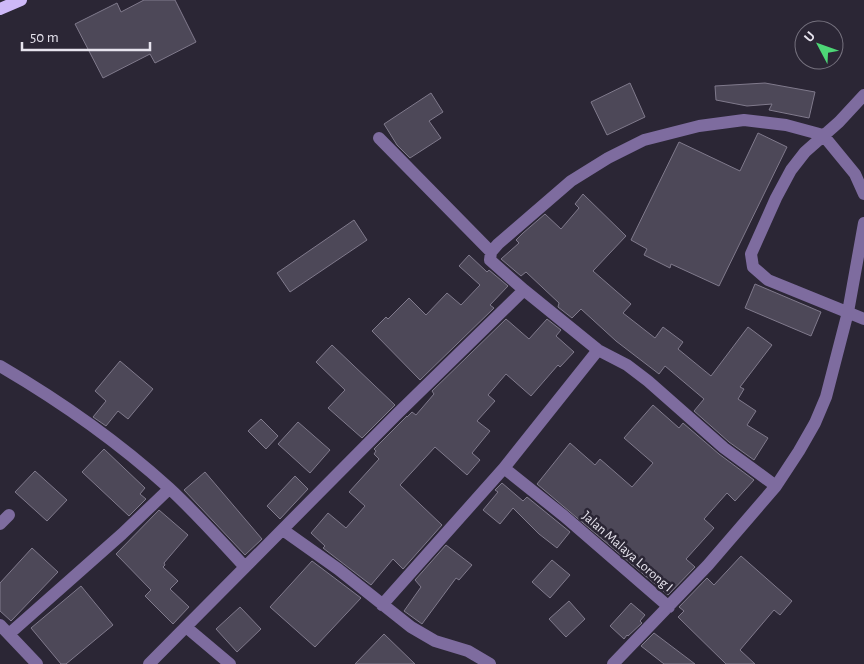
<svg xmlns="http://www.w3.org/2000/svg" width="864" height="664" font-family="'Alegreya Sans',sans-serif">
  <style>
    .building { fill: #4d4858; stroke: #807a8c }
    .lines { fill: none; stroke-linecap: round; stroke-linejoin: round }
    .minor { stroke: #7e6c9f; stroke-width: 12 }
    .major { stroke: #ceb9f8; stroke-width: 12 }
    .labels { text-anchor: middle; stroke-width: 5; stroke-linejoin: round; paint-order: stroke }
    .street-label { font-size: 14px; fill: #e7e4ee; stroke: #2b2635 }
  </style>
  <rect width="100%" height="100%" fill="#2b2635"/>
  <path class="building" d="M144,0h31l21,42 -41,21 -5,-9 -47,24 -28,-54 42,-21 4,9z
    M630,83l15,34 -38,18 -16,-33z
    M765,83l50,9 -6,26 -40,-8 3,-6 -25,2 -31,-6 -1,-14z
    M431,93l12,19 -14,9 12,17 -31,20 -13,-13 -13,-21z
    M758,133l29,14 -68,139 -48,-22 -1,4 -26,-13 3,-6 -16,-9 48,-98 61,29z
    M583,194l43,42 -33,35 38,33 -8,9 32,25 8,-11 20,15 -5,7 33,27 37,-49 24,18 -32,42 4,2 -6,10 18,12 -9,14 21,13 -14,22 -25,-18 -35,-31 10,-12 -39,-33 -6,8 -43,-33 -35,-32 -9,9 -14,-11 1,-4 -33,-31 -5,4 -20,-17 18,-16 -3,-3 7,-7 22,-19 16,15 18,-21 -4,-4z
    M354,220l13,20 -77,52 -13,-19z
    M469,255l18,17 2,-2 19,16 -18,19 4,3 -74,72 -48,-49 14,-14 2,2 21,-21 17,17 21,-22 14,12 19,-20 -21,-19z
    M755,284l66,28 -10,24 -66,-28z
    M506,319l23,20 18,-20 14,11 -5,6 18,16 -14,15 -2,-2 -27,31 -25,-22 -18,21 7,6 -18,20 13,10 -18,22 8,7 -13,15 -32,-28 -35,38 42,40 -39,44 -10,-10 -22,26 -48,-37 2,-2 -14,-13 17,-20 18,15 19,-22 -16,-14 30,-33 -5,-5 2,-3 -2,-2 33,-33v1l5,-5 4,3 18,-21 -2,-3z
    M332,345l63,60 -33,33 -34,-30 17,-18 -29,-28z
    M120,361l33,28 -25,30 -10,-8 -12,15 -13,-9 13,-16 -11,-10z
    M653,405l26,23 4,-5 36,31 35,26 -19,21 -8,-8 -23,26 10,9 -28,31 9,8 -27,28 -131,-111 33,-41 25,22 5,-6 32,28 21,-24 -29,-25z
    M261,419l17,17 -12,13 -18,-18z
    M298,422l32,28 -20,23 -32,-29z
    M104,449l41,39 -5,6 6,5 -17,17 -47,-44z
    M35,471l32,29 -20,21 -32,-29z
    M205,472l57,67 -17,16 -61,-65z
    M295,476l13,13 -28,30 -13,-13z
    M502,483l21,18 4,-4 43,35 -13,16 -18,-14 -26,-26 -13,16 -17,-14 15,-18 -3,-2z
    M159,510l29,25 -24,28 1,2 -2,2 15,14 -8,8 19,18 -16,17 -28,-28 6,-6 -35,-36z
    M446,545l26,20 -13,15 -3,-2 -34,46 -18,-13 17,-24 -6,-7z
    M32,548l26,24 -47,49 -11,-10v-28z
    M741,556l51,45 -12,14 -6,-5 -34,40 15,14h-29l-48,-47 6,-6 -5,-4 28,-29 7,7z
    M552,560l18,15 -20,23 -18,-16z
    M312,561l49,37 -46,49 -45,-40z
    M81,586l32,39 -47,39h-5l-30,-36z
    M569,601l16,18 -19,18 -17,-18z
    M631,603l14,12 -5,6 2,2 -14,13 -1,-1 -3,4 -14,-13z
    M240,607l21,22 -24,23 -21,-23z
    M654,633l41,31h-31l-23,-18z
    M384,634l31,30h-60z"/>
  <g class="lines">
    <path class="minor" d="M864,95l-25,27 -34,30 -14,18 -15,28 -25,56 2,13 15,13 96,39
      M379,138l112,114
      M524,290l-34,-30 1,-8 7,-8 73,-63 37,-23 36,-18 55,-14 45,-6 42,5 37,10 32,39 9,20
      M0,366c60,35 117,75 169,122 27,25 51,52 76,79
      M504,468l60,48 105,91
      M776,486l23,-35 16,-28 11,-26 22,-85 16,-89
      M0,524l9,-9
      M283,530l55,39 73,58 24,14 33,10 22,13
      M382,605l122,-137 94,-118
      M0,625l37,39
      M186,627l44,37
      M9,634l113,-100 47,-45
      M149,664l248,-250 127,-124 74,60 29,15 21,16 76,67 52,38 -68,79 -95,99"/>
    <path class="major" d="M0,9l21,-9"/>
  </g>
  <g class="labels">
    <g class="street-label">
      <text transform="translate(628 551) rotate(41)" y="5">Jalan Malaya Lorong I</text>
    </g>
  </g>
  <g transform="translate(819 45) rotate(311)"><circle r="24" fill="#2b2635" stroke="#76727f"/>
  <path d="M0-4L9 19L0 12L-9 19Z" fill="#4dd676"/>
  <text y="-8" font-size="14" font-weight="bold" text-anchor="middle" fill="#e7e4ee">U</text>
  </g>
  <path d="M22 42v8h128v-8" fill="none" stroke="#e7e4ee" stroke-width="2.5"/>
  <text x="30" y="42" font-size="15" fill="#e7e4ee" stroke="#2b2635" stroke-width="4" paint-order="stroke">50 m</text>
</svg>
